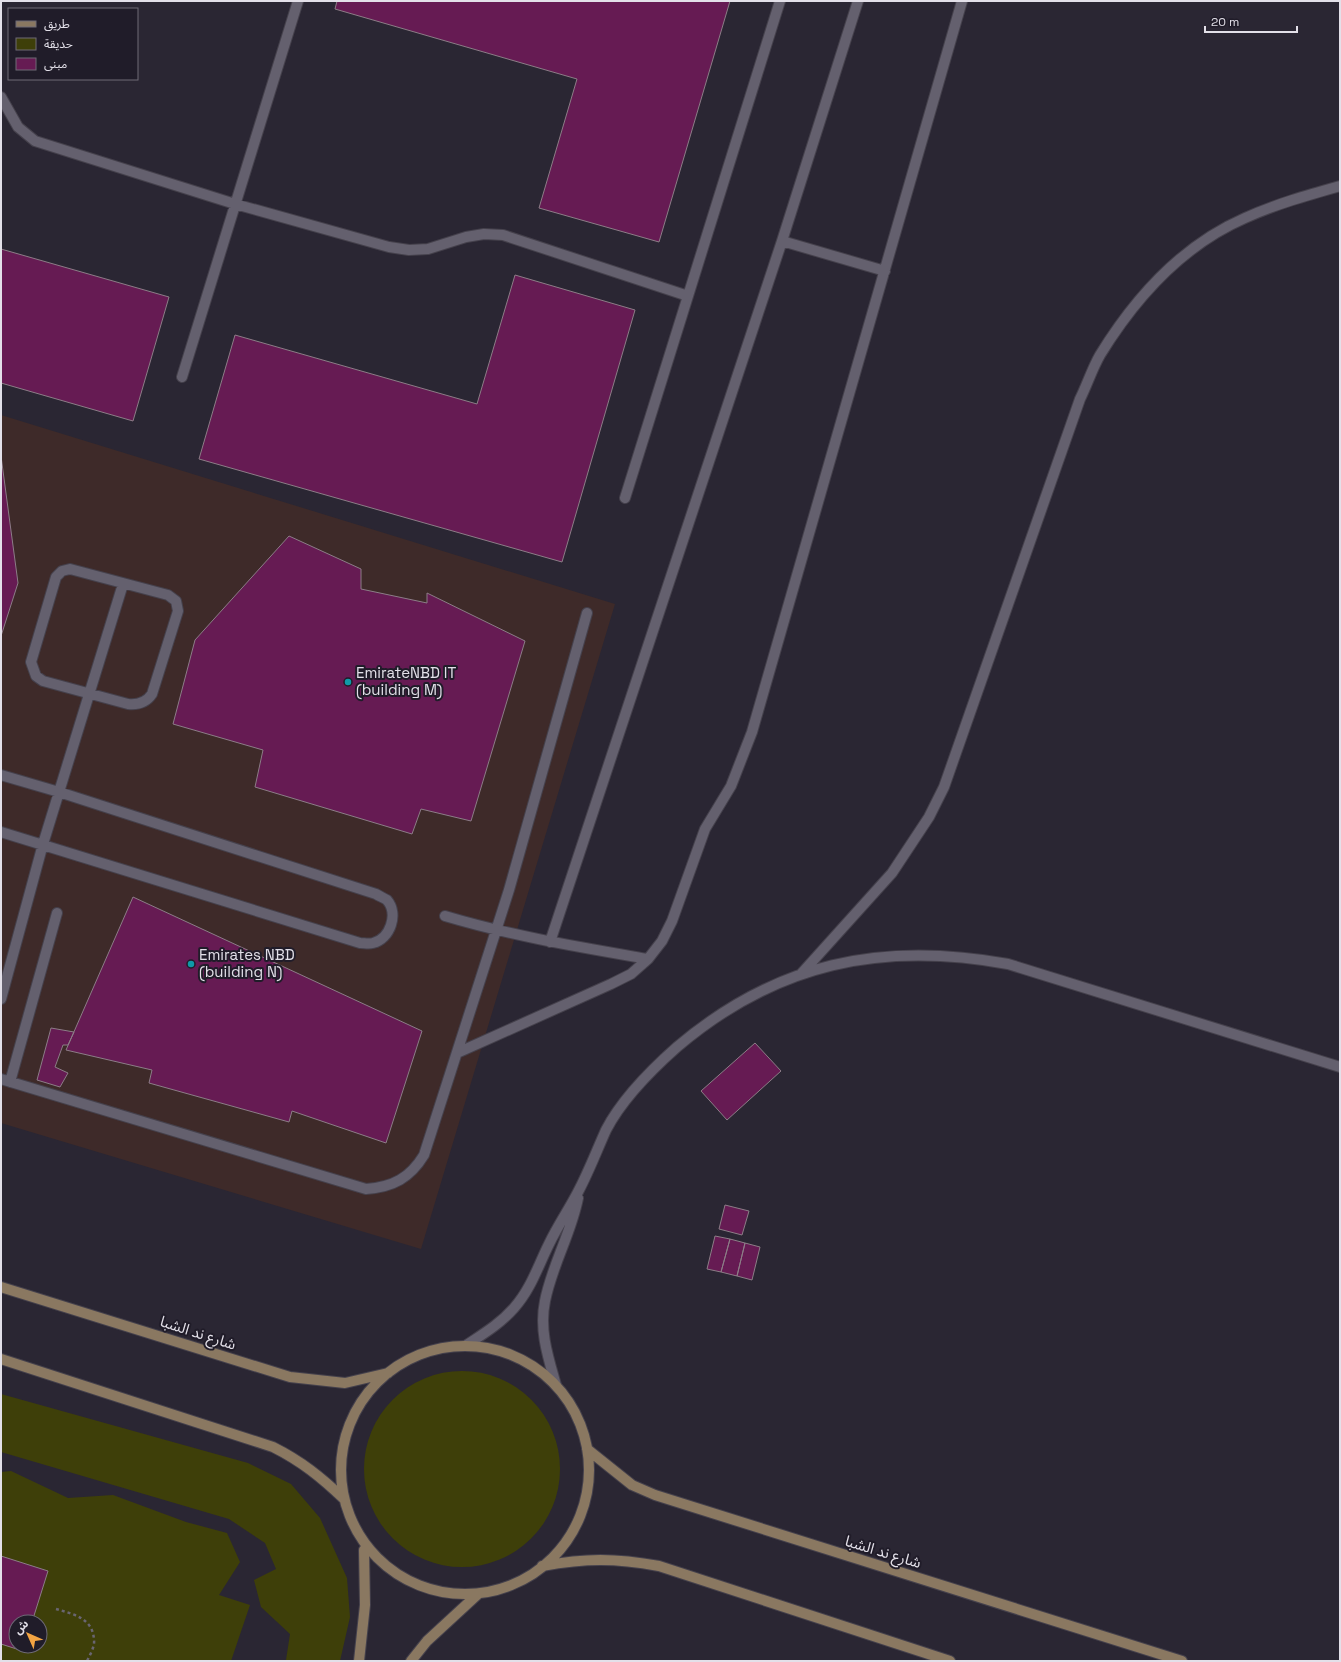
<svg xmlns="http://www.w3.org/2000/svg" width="1341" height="1662" font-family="'Space Grotesk','Noto Sans Arabic',sans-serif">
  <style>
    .commercial { fill: #3e2a29 }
    .green { fill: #3e3f09; fill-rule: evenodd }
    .building { fill: #661b53; stroke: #8c7d87 }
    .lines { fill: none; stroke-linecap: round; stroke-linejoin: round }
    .lane-casing { stroke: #45414c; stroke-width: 12 }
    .secondary-casing { stroke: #45414c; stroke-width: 12 }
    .path { stroke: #696571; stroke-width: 2.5; stroke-dasharray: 3 3; stroke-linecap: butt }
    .lane { stroke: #64606e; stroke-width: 10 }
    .secondary { stroke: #8a7861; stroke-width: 10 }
    .culture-dot { fill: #0f9aa8; stroke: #201c29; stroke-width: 1.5 }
    .labels { text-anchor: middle; stroke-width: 4; stroke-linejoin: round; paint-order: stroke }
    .poi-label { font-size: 15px; fill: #e3e0e9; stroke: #201c29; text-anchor: start }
    .street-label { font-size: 15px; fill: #e3e0e9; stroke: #201c29 }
  </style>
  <rect width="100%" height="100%" fill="#2a2633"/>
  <path class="commercial" d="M1,415l614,189 -194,645 -420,-126z"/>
  <path class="green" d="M364 1469a98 98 0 1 1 196 0a98 98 0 1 1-196 0Z
    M1,1394l247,69 43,21 29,34 27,60 3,39 -10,44h-86l32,-1 4,-26 -29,-27 -7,-27 22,-11 -11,-26 -36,-24 -228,-67z
    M11,1471l57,27 45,-3 73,27 41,11 13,29 -21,33 31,10 -19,56h-230v-189zM16,1622h24v24h-24z"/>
  <path class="building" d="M337,1h393l-71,241 -120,-34 38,-129 -242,-70z
    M1,249l168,48 -36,124 -132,-38z
    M515,275l120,35 -73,252 -363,-103 36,-124 242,69z
    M1,456l17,127 -17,53z
    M289,536l72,33v20l66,14v-10l98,48 -54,180 -50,-12 -9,25 -157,-47 8,-37 -90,-26 22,-84z
    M133,897l289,134 -36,112 -94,-32 -3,11 -140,-39 3,-13 -86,-20z
    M51,1028l23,4 -6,13h-5l-8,22 13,6 -8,14 -23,-7z
    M755,1043l26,28 -54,49 -26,-29z
    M725,1205l24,6 -7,24 -23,-6z
    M715,1236l15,3 -9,33 -14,-3z
    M730,1239l15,4 -8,33 -16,-4z
    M745,1243l15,4 -8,33 -15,-4z
    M1,1556l47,15 -16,51h-16v24h8l-1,5 -22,-7z"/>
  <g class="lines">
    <defs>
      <path id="lane" d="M1,97l17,30 17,14 200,63 154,43 20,3 19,-1 38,-12 18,-3 19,1 185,61
        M782,241l103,30
        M182,377l116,-376
        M625,498l155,-497
        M70,569l98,26 8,6 2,10 -26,83c-6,9 -14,11 -24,10l-85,-23 -7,-5 -5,-14 25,-85 6,-6z
        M1,775l58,17 317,102c3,2 8,4 11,6 12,14 3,39 -14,43 -4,1 -9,0 -13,0l-359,-111
        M445,916c67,20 134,31 203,43
        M550,942l232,-701 76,-240
        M801,974l91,-101 37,-56 15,-30 136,-388c7,-14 12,-30 20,-44 35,-57 83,-110 145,-137 31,-14 63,-23 95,-32
        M1,999l42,-155 80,-260
        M457,1053l154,-69 20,-10 17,-15 14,-18 10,-20 33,-92 26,-43 21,-54 210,-731
        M1,1079l365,110c27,-2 44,-11 58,-34l85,-265 78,-277
        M10,1082l47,-169
        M465,1346c18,-12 35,-22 49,-38 17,-19 24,-42 35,-64 9,-19 21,-36 30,-54 10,-19 18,-40 27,-60 16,-31 45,-60 71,-83 99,-84 204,-106 331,-83l332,103
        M556,1385c-8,-28 -17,-55 -11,-84 7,-36 26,-67 33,-103"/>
      <path id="secondary" d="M1,1287l289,90 55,6 43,-10
        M341 1470a124 124 0 1 1 248 0a124 124 0 1 1-248 0Z
        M1,1359l272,88c28,14 48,30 71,52
        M587,1449l45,36 23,10 527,166
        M542,1566c44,-8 73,-8 117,0l291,95
        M359,1661l6,-56 -1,-55
        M411,1661l16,-20 51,-47"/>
    </defs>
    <use href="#lane" class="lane-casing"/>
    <use href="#secondary" class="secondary-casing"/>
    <path class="path" d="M56,1609c17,5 37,9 38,31 1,6 -4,15 -7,21"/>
    <use href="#lane" class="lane"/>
    <use href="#secondary" class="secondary"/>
  </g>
  <g class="culture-dot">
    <circle cx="348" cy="682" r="4"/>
    <circle cx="191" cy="964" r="4"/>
  </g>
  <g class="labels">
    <g class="poi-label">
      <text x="356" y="678">EmirateNBD IT<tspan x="356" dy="17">(building M)</tspan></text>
      <text x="199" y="960">Emirates NBD<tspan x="199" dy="17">(building N)</tspan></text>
    </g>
    <g class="street-label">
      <text transform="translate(198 1333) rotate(18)" y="5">شارع ند الشبا</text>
      <text transform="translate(883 1552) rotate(17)" y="5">شارع ند الشبا</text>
    </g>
  </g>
  <rect width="1341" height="1662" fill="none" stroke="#e3e0e9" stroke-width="4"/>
  <rect x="8" y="8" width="130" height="72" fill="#201c29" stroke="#6e6a76"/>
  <rect x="16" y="21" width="20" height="6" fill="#8a7861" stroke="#6e6a76"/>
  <text x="44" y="28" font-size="12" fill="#e3e0e9">طريق</text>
  <rect x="16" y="38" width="20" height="12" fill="#3e3f09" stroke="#6e6a76"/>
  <text x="44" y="48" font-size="12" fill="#e3e0e9">حديقة</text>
  <rect x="16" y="58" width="20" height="12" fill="#661b53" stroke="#6e6a76"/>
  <text x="44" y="68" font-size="12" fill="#e3e0e9">مبنى</text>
  <g transform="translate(28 1634) rotate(315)"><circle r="19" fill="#201c29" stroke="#6e6a76"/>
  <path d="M0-3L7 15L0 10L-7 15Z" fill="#f3a443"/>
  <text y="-6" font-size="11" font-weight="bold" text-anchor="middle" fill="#e3e0e9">ش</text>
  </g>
  <path d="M1205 26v6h92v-6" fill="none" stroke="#e3e0e9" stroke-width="2"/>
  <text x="1211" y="26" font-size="12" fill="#e3e0e9" stroke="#201c29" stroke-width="3" paint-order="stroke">20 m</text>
</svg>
